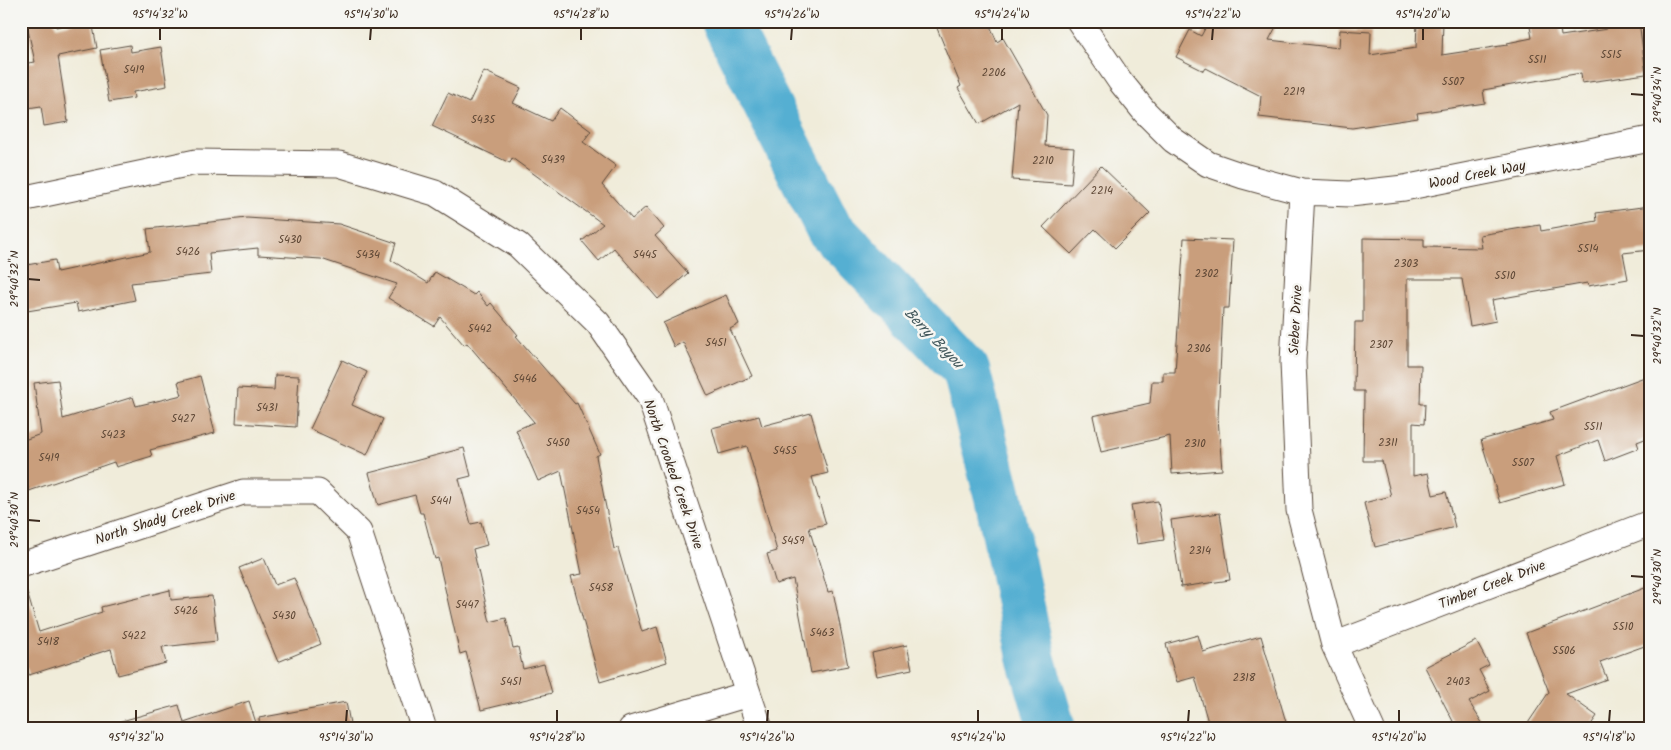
<svg xmlns="http://www.w3.org/2000/svg" width="1671" height="750" font-family="Kalam,sans-serif">
  <style>
    .lines { fill: none; stroke-linecap: round; stroke-linejoin: round }
    .river { stroke: #54afd2; stroke-width: 48 }
    .building { fill: #c99e7b }
    .street-casing { stroke: #56473a; stroke-width: 27 }
    .street { stroke: #fff; stroke-width: 25 }
    .ticks { fill: none; stroke: #3b2a1e; stroke-width: 2 }
    .labels { text-anchor: middle; stroke-width: 5; stroke-linejoin: round; paint-order: stroke }
    .number-label { font-size: 11px; fill: #5e4735 }
    .street-label { font-size: 14px; fill: #3b2a1e; stroke: #f6f6f2 }
    .water-label { font-size: 15px; font-style: italic; fill: #44595d; stroke: #f6f6f2 }
    .neatline { fill: none; stroke: #3b2a1e; stroke-width: 2 }
    .ticks-label { font-size: 12px; text-anchor: middle; fill: #3b2a1e }
  </style>
  <rect width="100%" height="100%" fill="#f6f6f2"/>
  <filter id="ink" filterUnits="userSpaceOnUse"><feTurbulence type="fractalNoise" baseFrequency=".02" numOctaves="2"/><feDisplacementMap in="SourceGraphic" scale="10" xChannelSelector="R" yChannelSelector="G"/><feConvolveMatrix kernelMatrix="1 2 1 2 8 2 1 2 1" color-interpolation-filters="sRGB"/></filter>
  <filter id="wash" filterUnits="userSpaceOnUse"><feTurbulence type="fractalNoise" baseFrequency=".0096" numOctaves="4" result="noise"/><feDisplacementMap in="SourceGraphic" scale="20" xChannelSelector="R" yChannelSelector="G"/><feGaussianBlur stdDeviation="1.12" result="paint"/><feColorMatrix in="noise" values="0 0 0 0 0 0 0 0 0 0 0 0 0 0 0 0 0 1.4 0 .05"/><feComposite in="paint" operator="in"/></filter>
  <g filter="url(#wash)">
    <rect width="100%" height="100%" fill="#f0ecda"/>
    <g class="lines">
      <path class="river" d="M725,21l104,207 137,142 32,127 34,164 20,68"/>
    </g>
    <g id="blocks">
      <path class="building" d="M26,21h28l2,6 26,-6h10l5,27 -39,8 10,66 -24,4 -3,-20 -20,3v-45l14,-2z
        M934,21h54l9,21 6,-4 44,77 -2,31 29,2 -3,36 -59,-4 6,-78 -39,22 -21,-36 3,-2z
        M1209,21h70l-10,19 70,8 1,-18 31,2 -1,23 46,-7 1,-27h26l-1,34 65,-10v-2l25,-5 -3,-17h30l2,15 46,-7 -1,-8h33l7,53 -64,9 -1,-10 -98,17 2,13 -68,10 1,5 -66,10 -93,-11 2,-21 -55,-28 -2,3 -28,-14 14,-27 11,6z
        M130,45l1,7 30,-5 6,39 -34,6 1,6 -25,4 -9,-52z
        M484,71l37,17 -8,15 38,18 9,-13 31,23 -8,11 33,24 -14,19 30,34 14,-12 18,21 -9,8 33,37 -30,26 -44,-51 -15,13 -17,-20 21,-17 -91,-66 -2,5 -78,-37 16,-33 21,10z
        M1101,166l49,47 -35,35 -20,-19 -24,25 -28,-27z
        M1650,206v44l-27,3 5,26 -40,7 -1,-3 -95,17 4,21 -26,5 -8,-47h-55v86h14l-1,39h5l-1,20 -11,-1v53l15,-3 5,22 13,-3 9,35 -80,20 -11,-44 27,-7 -9,-35h-19l1,-70h-10l1,-69h8v-84l61,1v8l58,1 -2,-13 60,-10 1,6 56,-10 -1,-8z
        M247,218l92,6 57,19 -5,17 37,23 7,-11 39,23 3,-3 11,14 3,-3 27,32 -2,1 59,68 2,-1 23,51 -4,2 18,93 4,-1 24,84 15,-5 10,35 -67,20 -29,-106 11,-2 -21,-103 -23,10 -22,-51 18,-8 -67,-79 -3,2 -24,-28 -6,9 -46,-28 9,-14 -76,-25 -63,-4v-7l-49,5 2,21 -80,9 4,17 -57,12 -2,-9 -55,9v-46l34,-6 2,12 93,-20 -3,-23z
        M1184,238l49,2 -4,68h-6l-5,110 4,52 -50,4 -2,-38 -69,16 -8,-36 57,-13 2,-22h11v-9h12z
        M726,295l13,29 -9,5 22,47 -44,20 -25,-54 -9,5 -11,-24z
        M342,360l25,12 -15,33 31,14 -16,36 -57,-26z
        M275,375l24,1 -3,51 -60,-4 2,-35 36,2z
        M1650,375v62l-13,5 2,6 -34,13 -7,-21 -41,16 8,28 -65,19 -19,-63 72,-20 -3,-8z
        M200,376l15,57 -65,17 2,6 -36,11 -2,-5 -85,29 -8,-24v-26l20,-7 -7,-51 24,-3 5,39 70,-22 3,9 46,-11 -4,-13z
        M811,413l17,60 -16,4 14,47 -17,4 19,64 5,-1 15,75 -37,7 -18,-94 -17,5 -9,-30 10,-3 -30,-105 -28,8 -7,-26 47,-12 3,10z
        M464,448l7,28 -12,3 12,45 10,-2 6,23 -14,4 17,73 16,-4 7,30 5,-1 5,22 21,-5 8,29 -71,17 -15,-58 -6,2 -22,-96 -3,1 -12,-46h-3l-5,-18 -37,10 -9,-32z
        M1158,501l6,39 -27,4 -6,-39z
        M1220,513l10,67 -49,7 -10,-67z
        M264,558l11,27 19,-7 27,66 -43,18 -39,-94z
        M1650,586v58l-50,18 7,17 -41,15 31,22 -9,13h-64l25,-37 -23,-59z
        M26,589l13,43 63,-20 -1,-5 69,-17 1,10 41,-4 5,45 -55,6 4,16 -48,12 -7,-26 -82,26 -8,-25v-60z
        M1198,635l5,17 58,-16 27,93h-78l-15,-52 -18,5 -11,-38z
        M1476,641l13,24 -10,5 11,21 -21,11 17,27h-29l-32,-62z
        M907,645l5,24 -35,7 -5,-23z
        M249,701l9,28h-139l-1,-7 61,-17 5,18z
        M346,702l5,27h-91l-1,-11z"/>
    </g>
  </g>
  <g filter="url(#ink)">
    <use href="#blocks" fill-opacity="0" stroke="#56473a" stroke-width="1"/>
    <g class="lines">
      <defs>
        <path id="street" d="M1079,21l41,60 25,31 28,28 35,24 35,12 59,16 48,2 54,-6 246,-49
          M1302,192l-9,170 6,148 35,135 38,84
          M21,199l175,-37 143,2 96,29 83,52 80,78 52,75 110,331
          M21,565l222,-73h75l41,40 65,197
          M1334,645l316,-122
          M631,729l117,-35"/>
      </defs>
      <use href="#street" class="street-casing"/>
      <use href="#street" class="street"/>
    </g>
  </g>
  <path class="ticks" d="M160,40v-12M370,40l1,-12M581,40v-12M791,40l1,-12M1002,40v-12M1212,40l1,-12M1423,40v-12M1631,94l13,1M28,279l12,1M1631,335l13,1M28,520l12,1M1631,576l13,1M136,722v-12M346,722l1,-12M557,722v-12M767,722l1,-12M978,722v-12M1188,722l1,-12M1399,722v-12M1609,722l1,-12"/>
  <g class="labels">
    <g class="number-label">
      <text x="1611" y="58">5515</text>
      <text x="1537" y="63">5511</text>
      <text x="134" y="73">5419</text>
      <text x="994" y="76">2206</text>
      <text x="1453" y="85">5507</text>
      <text x="1294" y="95">2219</text>
      <text x="483" y="123">5435</text>
      <text x="553" y="163">5439</text>
      <text x="1043" y="164">2210</text>
      <text x="1102" y="194">2214</text>
      <text x="290" y="243">5430</text>
      <text x="1588" y="252">5514</text>
      <text x="188" y="255">5426</text>
      <text x="368" y="258">5434</text>
      <text x="645" y="258">5445</text>
      <text x="1406" y="267">2303</text>
      <text x="1207" y="277">2302</text>
      <text x="1505" y="279">5510</text>
      <text x="480" y="332">5442</text>
      <text x="716" y="346">5451</text>
      <text x="1381" y="348">2307</text>
      <text x="1199" y="352">2306</text>
      <text x="525" y="382">5446</text>
      <text x="267" y="411">5431</text>
      <text x="183" y="422">5427</text>
      <text x="1593" y="430">5511</text>
      <text x="113" y="438">5423</text>
      <text x="558" y="446">5450</text>
      <text x="1388" y="446">2311</text>
      <text x="1195" y="447">2310</text>
      <text x="785" y="454">5455</text>
      <text x="49" y="461">5419</text>
      <text x="1523" y="466">5507</text>
      <text x="441" y="504">5441</text>
      <text x="588" y="514">5454</text>
      <text x="793" y="544">5459</text>
      <text x="1200" y="554">2314</text>
      <text x="601" y="591">5458</text>
      <text x="467" y="608">5447</text>
      <text x="186" y="614">5426</text>
      <text x="284" y="619">5430</text>
      <text x="1623" y="630">5510</text>
      <text x="822" y="636">5463</text>
      <text x="134" y="639">5422</text>
      <text x="48" y="645">5418</text>
      <text x="1564" y="654">5506</text>
      <text x="1244" y="681">2318</text>
      <text x="511" y="685">5451</text>
      <text x="1458" y="685">2403</text>
    </g>
    <g class="street-label">
      <text transform="translate(1477 174) rotate(-11)" y="5">Wood Creek Way</text>
      <text transform="translate(1295 320) rotate(-87)" y="5">Sieber Drive</text>
      <text transform="translate(674 474) rotate(71)" y="5">North Crooked Creek Drive</text>
      <text transform="translate(165 517) rotate(-18)" y="5">North Shady Creek Drive</text>
      <text transform="translate(1492 584) rotate(-21)" y="5">Timber Creek Drive</text>
    </g>
    <g class="water-label">
      <text transform="translate(934 338) rotate(46)" y="5">Berry Bayou</text>
    </g>
  </g>
  <rect width="1671" height="750" fill="none" stroke="#f6f6f2" stroke-width="55"/>
  <rect x="28" y="28" width="1616" height="694" class="neatline"/>
  <g class="ticks-label">
    <text x="160" y="18">95°14'32"W</text>
    <text x="371" y="18">95°14'30"W</text>
    <text x="581" y="18">95°14'28"W</text>
    <text x="792" y="18">95°14'26"W</text>
    <text x="1002" y="18">95°14'24"W</text>
    <text x="1213" y="18">95°14'22"W</text>
    <text x="1423" y="18">95°14'20"W</text>
    <text transform="translate(1657 95) rotate(-90)" y="4">29°40'34"N</text>
    <text transform="translate(14 279) rotate(-90)" y="4">29°40'32"N</text>
    <text transform="translate(1657 336) rotate(-90)" y="4">29°40'32"N</text>
    <text transform="translate(14 520) rotate(-90)" y="4">29°40'30"N</text>
    <text transform="translate(1657 577) rotate(-90)" y="4">29°40'30"N</text>
    <text x="136" y="741">95°14'32"W</text>
    <text x="346" y="741">95°14'30"W</text>
    <text x="557" y="741">95°14'28"W</text>
    <text x="767" y="741">95°14'26"W</text>
    <text x="978" y="741">95°14'24"W</text>
    <text x="1188" y="741">95°14'22"W</text>
    <text x="1399" y="741">95°14'20"W</text>
    <text x="1609" y="741">95°14'18"W</text>
  </g>
</svg>
